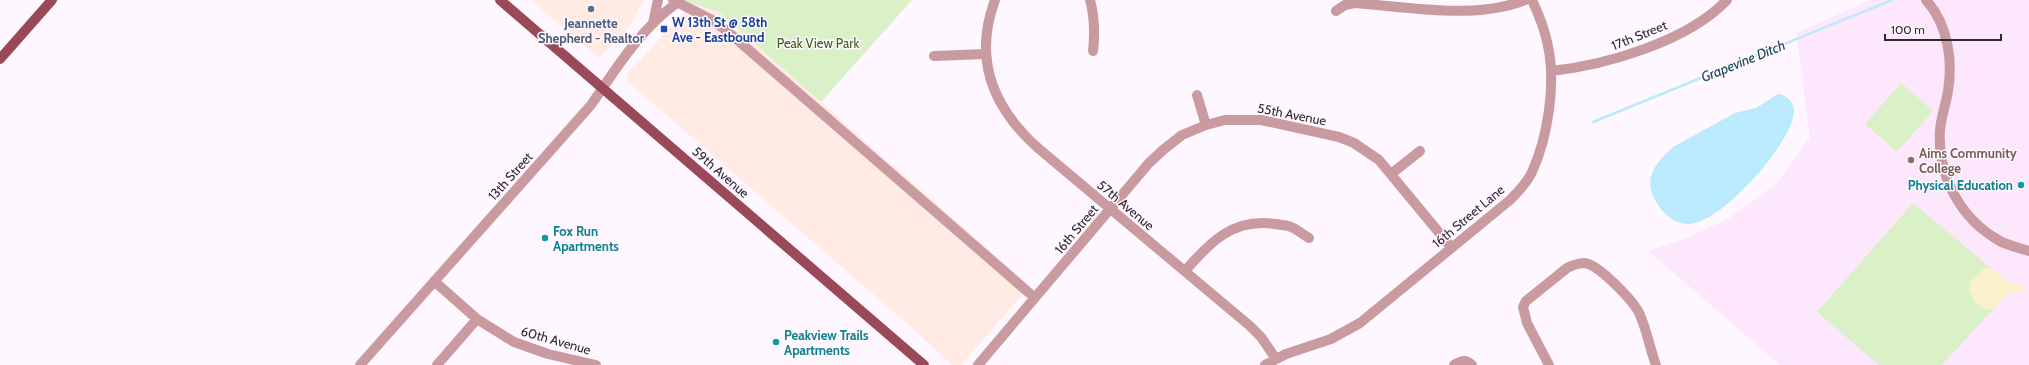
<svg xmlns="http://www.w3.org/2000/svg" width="2029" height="365" font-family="Cabin,sans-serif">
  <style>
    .commercial { fill: #ffebe4 }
    .built { fill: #fde7fd }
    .green { fill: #daf0c7 }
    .sand { fill: #faf0cb }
    .water { fill: #baeafb }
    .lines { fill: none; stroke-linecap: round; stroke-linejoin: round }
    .stream { stroke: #baeafb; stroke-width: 2.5 }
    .minor { stroke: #ca9aa1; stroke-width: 10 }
    .major { stroke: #9a4959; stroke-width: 10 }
    .service-dot { fill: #5c6f8a; stroke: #fff7ff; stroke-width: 1.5 }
    .transit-dot { fill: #1a4fb4; stroke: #fff7ff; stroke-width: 1.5 }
    .education-dot { fill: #8d6e63; stroke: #fff7ff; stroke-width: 1.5 }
    .culture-dot { fill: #0f9aa8; stroke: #fff7ff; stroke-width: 1.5 }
    .labels { text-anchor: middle; stroke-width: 3; stroke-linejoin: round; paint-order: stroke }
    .transit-label { font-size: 13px; font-weight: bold; fill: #164399; stroke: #fff7ff; text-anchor: start }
    .service-label { font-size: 13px; font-weight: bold; fill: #4e5e75; stroke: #fff7ff }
    .street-label { font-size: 13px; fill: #312931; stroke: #fff7ff }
    .park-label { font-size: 13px; fill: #426020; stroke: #fff7ff }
    .education-label { font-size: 13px; font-weight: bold; fill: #785e54; stroke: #fff7ff; text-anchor: start }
    .culture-label { font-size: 13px; font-weight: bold; fill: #0d838f; stroke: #fff7ff; text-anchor: start }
    .water-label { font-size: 14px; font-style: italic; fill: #124656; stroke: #fff7ff }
  </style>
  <rect width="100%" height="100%" fill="#fff7ff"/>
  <path class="commercial" d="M531,0h113l-18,31 -27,27z
    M692,3l27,9 311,274 -69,79h-9l-41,-38 -283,-245 -1,-7z"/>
  <path class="built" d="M1871,0h158v365h-249l-132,-114 36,-12 44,-20 49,-36 33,-46 -14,-104z"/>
  <path class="green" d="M683,0h229l-91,102 -102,-90z
    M1901,83l32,28 -36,41 -32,-28z
    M1913,203l96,80 12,1 2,4 -3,4 -10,1 -5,3 -63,69h-63l-62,-53z"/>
  <path class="sand" d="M1984,268h6l19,15 12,1 2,4 -3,4 -13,2 -15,15c-12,2 -19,-9 -23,-19l2,-9z"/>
  <path class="water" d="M1778,94c9,1 15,7 16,16 1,31 -74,114 -105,114 -17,0 -29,-13 -36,-28 -9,-21 6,-36 20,-49l62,-34 21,-5z"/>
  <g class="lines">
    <path class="stream" d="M1593,122l299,-122"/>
    <path class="minor" d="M673,0l39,20 15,11 308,267
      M995,0c-22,59 -2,108 43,148l212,178 11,11 15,22
      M1090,0c5,18 5,33 3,51
      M1926,0c22,24 27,61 22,91 -2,13 -7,26 -8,39 -3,45 20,89 60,111 9,5 20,7 29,10
      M1336,11l9,-6 10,-2c53,4 121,17 170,-3
      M653,23l5,-23
      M934,56l51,-2
      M1551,71c56,-6 137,-30 176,-71
      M1197,95l9,30
      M1391,174l29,-23
      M1185,271c25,-29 48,-53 90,-47 5,1 11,1 16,3 6,2 12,8 18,11
      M434,281l43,38 37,23 34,12 48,11
      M360,365l231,-260c25,-36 49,-76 86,-102
      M437,365l40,-46
      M978,365l171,-202 14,-13 19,-15 24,-10 19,-5h36l78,17 15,6 25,17 72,87
      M1265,365l21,-11 45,-15 29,-16 150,-123c8,-8 17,-17 22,-28 16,-35 24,-88 16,-126 -3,-16 -9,-31 -16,-46
      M1454,365c8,-5 11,-6 18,0
      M1549,365l-22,-42 -4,-16 3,-6 41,-33c6,-3 12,-5 18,-5 14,2 50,39 55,52 7,16 10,34 16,50"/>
    <path class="major" d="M500,0l424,365
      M0,59l52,-59"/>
  </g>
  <circle class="service-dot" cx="591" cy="9" r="4"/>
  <rect class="transit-dot" x="660" y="25" width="8" height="8" rx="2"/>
  <circle class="education-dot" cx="1911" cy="160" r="4"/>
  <g class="culture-dot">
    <circle cx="2021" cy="185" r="4"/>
    <circle cx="545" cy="238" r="4"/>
    <circle cx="776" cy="342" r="4"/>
  </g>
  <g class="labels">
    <g class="transit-label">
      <text x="672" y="27">W 13th St @ 58th<tspan x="672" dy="15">Ave - Eastbound</tspan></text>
    </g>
    <g class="service-label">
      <text x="591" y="28">Jeannette<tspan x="591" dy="15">Shepherd - Realtor</tspan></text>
    </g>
    <g class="street-label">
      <text transform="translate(1639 35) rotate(-22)" y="5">17th Street</text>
      <text transform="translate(1292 114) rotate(11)" y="5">55th Avenue</text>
      <text transform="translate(721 172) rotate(41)" y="5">59th Avenue</text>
      <text transform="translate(510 176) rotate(-48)" y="5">13th Street</text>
      <text transform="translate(1126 205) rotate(40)" y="5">57th Avenue</text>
      <text transform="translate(1468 216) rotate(-40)" y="5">16th Street Lane</text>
      <text transform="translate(1076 229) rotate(-50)" y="5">16th Street</text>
      <text transform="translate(556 340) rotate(16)" y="5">60th Avenue</text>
    </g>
    <g class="park-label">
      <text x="818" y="48">Peak View Park</text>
    </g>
    <g class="education-label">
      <text x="1919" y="158">Aims Community<tspan x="1919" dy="15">College</tspan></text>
    </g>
    <g class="culture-label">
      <text x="2013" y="190" text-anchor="end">Physical Education</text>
      <text x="553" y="236">Fox Run<tspan x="553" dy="15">Apartments</tspan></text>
      <text x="784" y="340">Peakview Trails<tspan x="784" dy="15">Apartments</tspan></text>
    </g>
    <g class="water-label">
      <text transform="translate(1743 61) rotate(-22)" y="5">Grapevine Ditch</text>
    </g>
  </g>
  <path d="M1885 34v6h116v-6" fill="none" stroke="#312931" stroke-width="2"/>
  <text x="1891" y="34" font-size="12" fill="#312931" stroke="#fff7ff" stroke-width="3" paint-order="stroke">100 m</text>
</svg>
